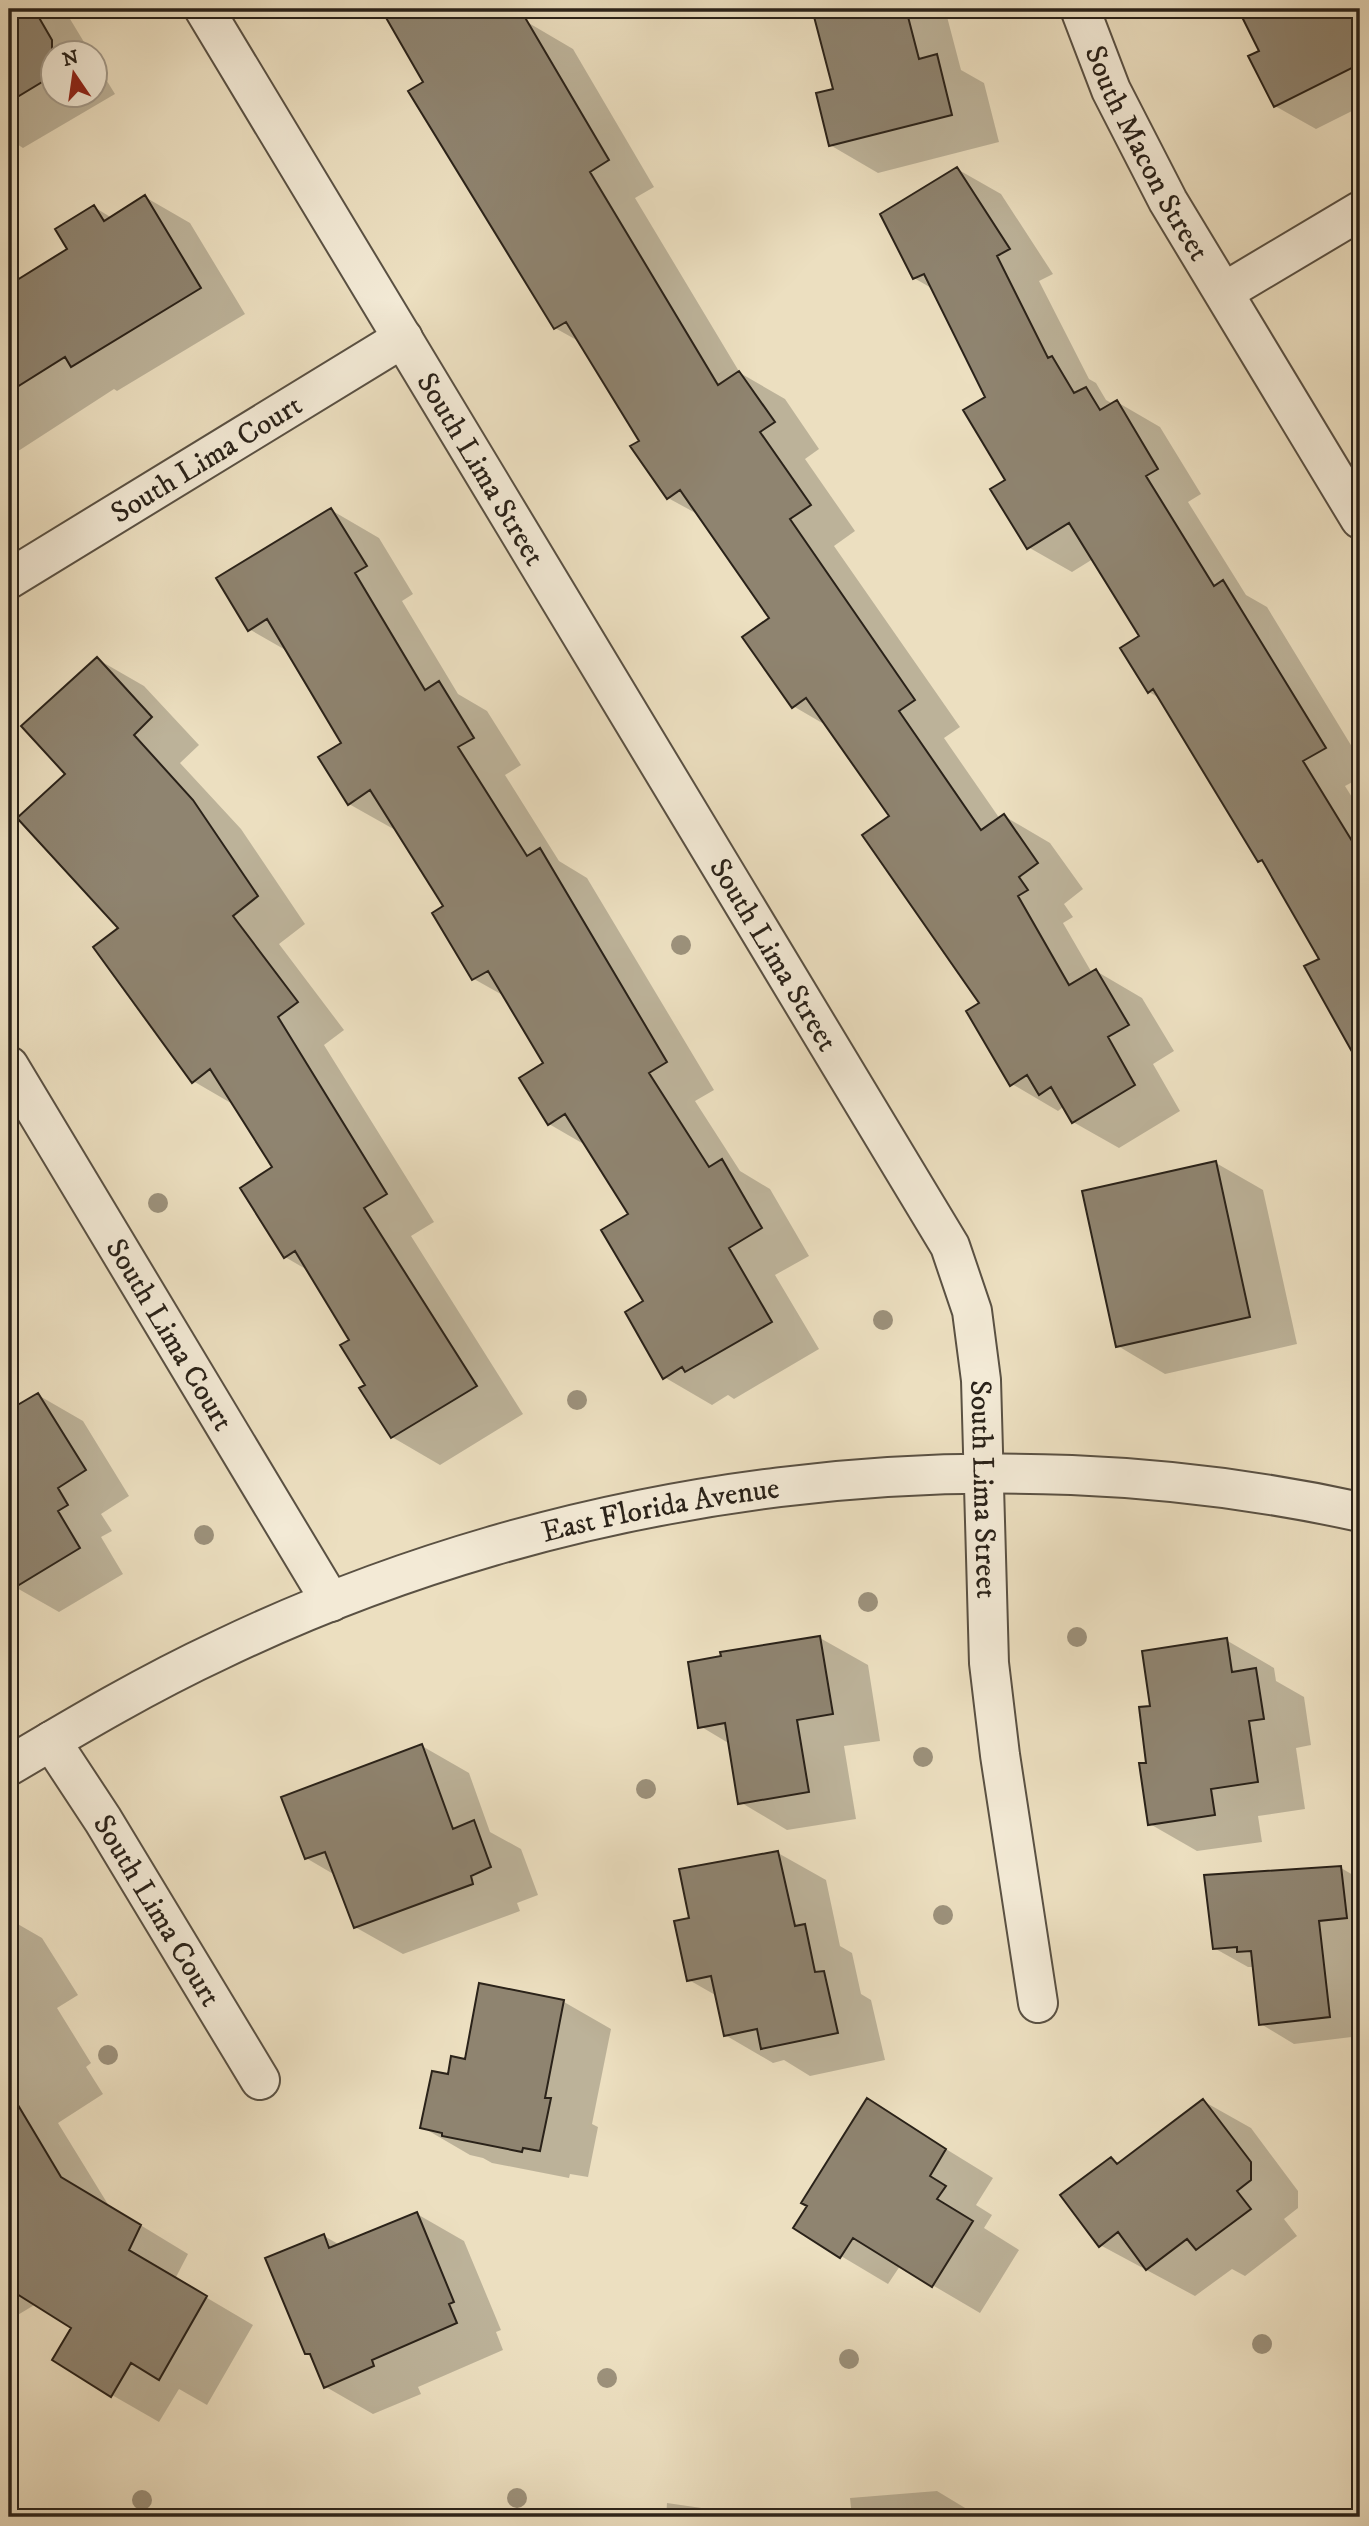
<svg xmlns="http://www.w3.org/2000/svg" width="1369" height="2526" font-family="'IM FELL DW Pica',serif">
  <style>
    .shadow { fill: #0003 }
    .building { fill: #8f8470; stroke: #2a2219; stroke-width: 2 }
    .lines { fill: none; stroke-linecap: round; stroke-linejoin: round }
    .minor-casing { stroke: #5a5143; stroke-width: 42 }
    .tertiary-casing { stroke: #5a5143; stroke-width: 42 }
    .minor { stroke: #f3ead6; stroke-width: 38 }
    .tertiary { stroke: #f3ead6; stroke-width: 38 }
    .tree { fill: #9c917b }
    .labels { text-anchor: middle; stroke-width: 6; stroke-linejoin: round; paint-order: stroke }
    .street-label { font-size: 30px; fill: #2a2219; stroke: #f3ead6 }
  </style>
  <rect width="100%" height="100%" fill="#ecdfc0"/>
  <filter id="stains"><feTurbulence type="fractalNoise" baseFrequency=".00286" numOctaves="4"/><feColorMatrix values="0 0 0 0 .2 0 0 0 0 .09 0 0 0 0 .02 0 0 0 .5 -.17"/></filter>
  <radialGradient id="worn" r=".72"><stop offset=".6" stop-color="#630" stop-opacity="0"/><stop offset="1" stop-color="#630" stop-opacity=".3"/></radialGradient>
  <path class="shadow" d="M9,9h55l26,43h-38v42h42v-34l21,34 -92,54 -14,-9z
    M383,9h132l9,15 3,-2 46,27 81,138 -19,11 105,175 45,26 34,50 -14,10 50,72 -21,15 126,181 -16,11 56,81 4,-3 46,27 33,46 -19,15 9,13 -10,6 29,50 4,-2 46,27 32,53 -21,13 27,47 -61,37 -46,-26 -10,-15 -5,4 -46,-27 -31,-80 -90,-187 -62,-90 -36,-21 -21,-87 -71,-103 -33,-18 -27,-57 -59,-98 -27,-15 -129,-246z
    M814,9h131l16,61 23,13 15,59 -121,31 -48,-28 5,-55z
    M1240,9h120v98l-44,22 -41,-23 -14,-54z
    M957,169l44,25 52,80 -14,7 50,98 7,4 10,17 7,4 4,-2 43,25 41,67 -13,8 58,93 21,12 93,153v18l-15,8 15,24v220l-26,-15 -13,-56 -54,-94 -7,-4 -99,-162 -12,-7 -8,-56 -48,-77 -21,13 -44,-25 -21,-67 -20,-83 -54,-108 -19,-11z
    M145,197l45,26 55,91 -128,77 -3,-2 -105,68v-168l61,-40 24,-42 18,11z
    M331,510l48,28 34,56 -11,7 56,93 29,17 34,54 -16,10 54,86 28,17 127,212 -19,11 45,70 30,18 39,67 -34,19 44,74 -85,50 -6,-4 -16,10 -48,-28 -19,-75 -15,-87 -43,-69 -38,-22 -4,-61 -39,-66 -32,-18 -40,-66 12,-7 -49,-75 -48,-27 -6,-61 -54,-91 -40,-23z
    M97,659l47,27 55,59 -19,18 61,66 64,95 -26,20 65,86 -20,15 110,177 -23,14 112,178 -83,51 -48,-28 -25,-51 -15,-45 -43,-70 -24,-14 -10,-89 -39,-62 -43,-25 -72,-153 -54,-154z
    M1216,1163l47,27 34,154 -132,30 -47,-28z
    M38,1395l45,26 46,75 -28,18 11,17 -11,6 22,37 -64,38 -44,-25 -6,-10v-164z
    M820,1638l48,27 12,76 -36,5 12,73 -69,11 -47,-28 -10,-58 -30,-18z
    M1226,1640l48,28 2,13 28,16 7,48 -15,3 9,61 -47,7 4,26 -65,9 -47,-27 -2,-60 4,-57z
    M422,1746l47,27 21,59 31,17 17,46 -21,8 3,8 -117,43 -48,-27 -20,-52 -29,-17z
    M778,1853l48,27 14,66 12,7 9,41 10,6 14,60 -75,16 -26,-16 -11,3 -48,-28 -8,-39 -28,-16 2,-61z
    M1341,1868l19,11v59l-9,1 9,75v22l-66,8 -33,-20 -7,-57h-6l-34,-19z
    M9,1919l33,19 36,57 -21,13 34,55 -5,4 17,27 -45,29 51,83 79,48 -13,25 78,46 -46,80 -28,-16 -20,33 -47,-27 -38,-67 -38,-24 -20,12 -7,-4z
    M564,2002l47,27 -19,95 6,3 -10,50 -18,-3 -1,4 -77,-15 -9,-5 -13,-3 -48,-28 27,-51 17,-15z
    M868,2101l125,77 -17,27 16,10 -8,13 35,22 -39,63 -80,-47 -12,18 -47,-28 -31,-51z
    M1203,2101l48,27 47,63v17l-14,11 13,17 -52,40 -13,-7 -37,27 -95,-51 11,-86 9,5z
    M417,2214l47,27 37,89 -5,2 7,18 -85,37 3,7 -48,20 -47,-27 -13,-30 -6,-4 17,-117 16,9z
    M937,2491l43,26h-128l-2,-19z
    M667,2503l69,10 7,4h-77z"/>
  <path class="building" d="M9,9h25l18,31v36l-43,26z
    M381,9h139l89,151 -19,12 128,213 21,-14 36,51 -15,10 51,73 -21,14 125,181 -16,11 82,119 23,-16 34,49 -19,14 9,13 -10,6 51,89 27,-16 33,56 -21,12 27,48 -63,38 -21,-36 -12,8 -12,-20 -17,11 -44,-75 13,-8 -117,-168 27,-19 -83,-118 -14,10 -50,-71 27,-19 -89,-128 -13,9 -37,-53 9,-5 -73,-119 -12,7 -146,-238 15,-9z
    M812,9h94l13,50 18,-5 15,61 -123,31 -13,-53 17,-4z
    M1238,9h122v55l-86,43 -26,-51 11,-5z
    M957,167l53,82 -13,7 51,102 4,-2 22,37 12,-6 14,23 17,-10 41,69 -12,7 68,110 9,-6 103,168 -23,13 57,93v212l-56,-100 15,-7 -57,-99 -4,2 -105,-173 -5,4 -28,-45 19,-12 -70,-113 -42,26 -37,-60 15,-9 -42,-70 22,-13 -61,-123 -11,5 -33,-65z
    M145,195l56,93 -130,79 -6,-10 -56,35v-107l58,-36 -12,-20 39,-24 10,16z
    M331,508l36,58 -12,7 70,117 14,-9 35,57 -16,9 69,109 13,-8 127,214 -18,11 60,94 13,-8 40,69 -33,20 43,74 -87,50 -3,-5 -19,12 -38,-67 18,-11 -42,-71 27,-16 -63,-100 -17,11 -29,-47 24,-15 -55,-92 -16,9 -40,-67 11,-7 -73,-116 -22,15 -30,-48 23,-14 -74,-124 -19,12 -32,-53z
    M97,657l55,60 -18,18 59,65 65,96 -25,20 65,86 -20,15 109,177 -23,14 113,178 -86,52 -32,-50 6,-3 -25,-40 9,-5 -54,-89 -11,7 -44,-70 32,-21 -62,-98 -18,14 -99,-136 25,-19 -101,-110 48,-44 -44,-48z
    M1216,1161l34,156 -134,30 -34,-156z
    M38,1393l48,77 -28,18 10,17 -10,6 22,37 -71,43v-181z
    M820,1636l13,78 -36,6 12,72 -71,12 -13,-81 -27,5 -10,-66 33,-6 -1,-4z
    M1227,1638l5,34 24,-4 8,51 -15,2 9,61 -47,7 4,26 -67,10 -9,-62h7l-7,-56 11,-1 -8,-55z
    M422,1744l31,85 21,-9 17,47 -20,9 2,8 -119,44 -29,-76 -20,7 -24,-62z
    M778,1851l17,75 10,-2 10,48 9,-1 14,62 -77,16 -4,-20 -33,7 -13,-60 -24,5 -13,-60 15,-3 -10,-49z
    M1341,1866l6,52 -28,3 11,96 -71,8 -8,-74 -14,1v-5l-24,2 -9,-74z
    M479,1983l85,17 -19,98h6l-11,53 -17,-3 -1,4 -80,-16v-3l-22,-5 12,-57 16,3 3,-18 14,3z
    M9,2090l52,87 80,48 -12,25 78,46 -48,84 -28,-17 -20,34 -59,-37 19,-32 -62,-39z
    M867,2098l79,51 -16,27 16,10 -9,13 36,22 -41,66 -79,-49 -13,20 -47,-30 14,-22 -6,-3z
    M1203,2099l48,63v18l-14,11 14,18 -55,41 -9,-11 -41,31 -28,-38 -19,15 -39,-52 51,-38 6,7z
    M417,2212l37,90 -5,2 8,19 -85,37 2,6 -50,22 -14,-34h-5l-40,-96 59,-24 5,14z"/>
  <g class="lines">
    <defs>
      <g id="minor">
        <path id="s1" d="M204,9l746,1237 22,65 9,69 8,283 11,92 38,248"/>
        <path id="s2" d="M1080,9l31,81 57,111 192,318"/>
        <path d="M1224,292l136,-81"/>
        <path id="s3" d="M9,579l394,-241"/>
        <path id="s4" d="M9,1066l322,536"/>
        <path id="s5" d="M51,1741l52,79 157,260"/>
      </g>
      <g id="tertiary">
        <path id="s6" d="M9,1766c69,-41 138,-82 211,-116 347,-167 763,-221 1140,-138"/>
      </g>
    </defs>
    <use href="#minor" class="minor-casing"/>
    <use href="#tertiary" class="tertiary-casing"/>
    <use href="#minor" class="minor"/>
    <use href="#tertiary" class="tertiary"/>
  </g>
  <g class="tree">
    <circle cx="681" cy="945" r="10"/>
    <circle cx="158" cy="1203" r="10"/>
    <circle cx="883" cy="1320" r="10"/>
    <circle cx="577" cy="1400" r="10"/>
    <circle cx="204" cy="1535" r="10"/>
    <circle cx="868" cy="1602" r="10"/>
    <circle cx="1077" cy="1637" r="10"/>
    <circle cx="923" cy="1757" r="10"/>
    <circle cx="646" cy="1789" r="10"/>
    <circle cx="943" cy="1915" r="10"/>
    <circle cx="108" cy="2055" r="10"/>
    <circle cx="1262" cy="2344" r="10"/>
    <circle cx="849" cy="2359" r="10"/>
    <circle cx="607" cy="2378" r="10"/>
    <circle cx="517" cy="2498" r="10"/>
    <circle cx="142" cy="2500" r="10"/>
  </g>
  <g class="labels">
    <g class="street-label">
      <text dy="10" stroke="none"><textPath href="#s2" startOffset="159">South Macon Street</textPath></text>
      <text dy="10" stroke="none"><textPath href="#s3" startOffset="231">South Lima Court</textPath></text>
      <text dy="10" stroke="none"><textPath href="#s1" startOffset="537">South Lima Street</textPath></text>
      <text dy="10" stroke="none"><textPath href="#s1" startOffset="1104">South Lima Street</textPath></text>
      <text dy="10" stroke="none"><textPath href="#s4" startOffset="313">South Lima Court</textPath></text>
      <text dy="10" stroke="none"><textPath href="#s1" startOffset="1692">South Lima Street</textPath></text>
      <text dy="10" stroke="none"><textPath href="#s6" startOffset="705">East Florida Avenue</textPath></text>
      <text dy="10" stroke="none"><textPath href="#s5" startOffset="200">South Lima Court</textPath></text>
    </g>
  </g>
  <rect width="1369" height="2526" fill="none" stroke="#ecdfc0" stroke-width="35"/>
  <rect x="10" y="10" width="1348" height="2505" fill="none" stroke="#2a2219" stroke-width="3.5"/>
  <rect x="18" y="18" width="1334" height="2491" fill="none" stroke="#2a2219" stroke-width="2"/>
  <g transform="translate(74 74) rotate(347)"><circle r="33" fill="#f3ead6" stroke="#a39a8a" stroke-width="2"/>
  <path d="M0-5L12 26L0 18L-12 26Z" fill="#8f2418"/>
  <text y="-10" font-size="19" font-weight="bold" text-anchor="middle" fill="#2a2219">N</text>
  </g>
  <rect width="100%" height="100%" filter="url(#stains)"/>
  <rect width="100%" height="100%" fill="url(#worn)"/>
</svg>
